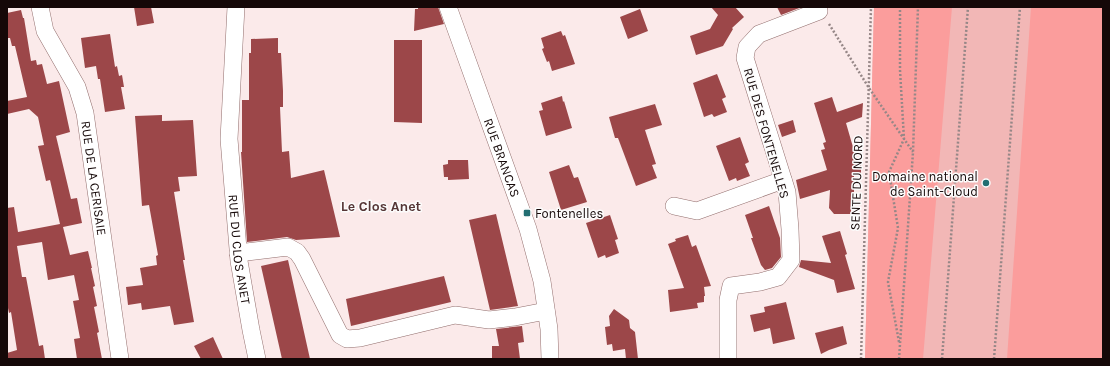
<svg xmlns="http://www.w3.org/2000/svg" width="1110" height="366" font-family="Karla,sans-serif">
  <style>
    .green { fill: #f2b7b6 }
    .forest { fill: #fb9d9c }
    .building { fill: #9c4749 }
    .lines { fill: none; stroke-linecap: round; stroke-linejoin: round }
    .minor-casing { stroke: #926e6d; stroke-width: 18 }
    .path { stroke: #968787; stroke-width: 2.5; stroke-dasharray: 2 2; stroke-linecap: butt }
    .minor { stroke: #fff; stroke-width: 17 }
    .poi-dot { fill: #226e72; stroke: #fcfcfc; stroke-width: 1.5 }
    .labels { text-anchor: middle; stroke-width: 3; stroke-linejoin: round; paint-order: stroke }
    .street-label { font-size: 13px; fill: #150808; stroke: #fcfcfc }
    .poi-label { font-size: 13px; fill: #150808; stroke: #fcfcfc; text-anchor: end }
    .neighbourhood-label { font-size: 14px; font-weight: bold; fill: #563636; stroke: #fcfcfc }
  </style>
  <rect width="100%" height="100%" fill="#fbeaea"/>
  <path class="green" d="M874,7h229v352h-238z"/>
  <path class="forest" d="M874,7h78l-29,352h-58z
    M1031,7h72v352h-96z"/>
  <path class="building" d="M134,7h17l3,16 -17,3z
    M418,7h20l6,17 -30,7 1,-22h3z
    M711,7h24l9,10 -12,11 1,1 -10,17 -27,9 -6,-19 20,-7 8,-14z
    M777,7h25l-21,8z
    M640,9l8,22 -20,8 -8,-22z
    M21,10l2,8h1l7,43 5,-1 1,5 5,-1 5,20 12,-3 11,51 -14,4 15,63 6,-1 5,25 -19,4 7,28 18,-4 4,17h-1l4,18 -2,1 4,19 -3,1 5,25 -2,1 5,26h-25l-3,-20 6,-1 -7,-37 6,-1 -5,-25 -26,5 -6,-38 -25,4 5,31h4l13,69 4,-1 2,14h-38v-6l10,-3 -6,-38 -2,1 -2,-10v-95l7,-1 4,25 42,-8 -10,-44 -4,1 -8,-35 6,-1 -6,-28 -9,-8 -22,5v-13l20,-4 -12,-51h-3l-2,-8h-3v-25z
    M561,31l2,5 2,-1 10,29 -23,7 -3,-10 -2,1 -5,-13 2,-1 -3,-10z
    M110,34l5,33 2,-1 2,10 3,-1 2,12h-3l4,22 -20,3 -5,-33h-2l-2,-13 -11,2 -4,-30z
    M278,38v15h3l2,38v16h-3l2,45 7,-1 2,27 33,-8 16,67 -44,3 -9,-3 -40,5 -6,-90h1v-52h7v-47h2v-14z
    M394,40h28v83l-28,-1z
    M717,74l9,23 -4,2 5,13 -13,5 -2,-3 -8,3 -11,-34z
    M562,96l1,6 1,-1 8,27 -26,8 -7,-25 4,-1 -2,-7z
    M832,97l5,15 26,-9 -1,14 -16,6 11,38h4v15h-7v17l-3,1v20h-17l-5,-6 1,-18 -30,9 -4,-19 31,-10 -6,-20 4,-1 -2,-6 3,-1 -12,-39z
    M655,104l7,21 -17,5 11,34 -4,1 5,13 -21,8 -18,-48h-3l-6,-21z
    M162,115v6l31,-1 4,56 -19,1 2,14 -6,1 11,68h-2l11,62 -20,3 -4,-19 -28,4 -1,-7 -13,2 -2,-18 17,-2 -3,-17 17,-3 -1,-9 2,-1 -9,-50 -7,1 -7,-90z
    M793,120l3,12 -14,5 -4,-12z
    M740,137l9,25 -4,2 5,12 -13,5 -1,-3 -7,3 -13,-35z
    M448,160h20l1,19 -21,1v-3h-4l-1,-12 5,-1z
    M569,165l5,13 4,-1 9,25 -26,8 -12,-38z
    M769,206l11,32 1,19 -9,11 -7,2 -4,-5 -10,-27h2l-8,-23z
    M496,214l22,92 -28,4 -21,-90z
    M610,215l8,24 -3,1 4,13 -13,5 -1,-3 -7,3 -12,-35z
    M840,231l7,23 -2,1 10,34 -18,4 -3,-13 -35,-13 2,-7 30,3 -9,-27z
    M688,235l4,12 4,-2 15,41 -7,1 1,9h-1v6l-7,1 1,5 -28,4 -2,-22 16,-2 -16,-44 8,-3 -1,-2z
    M288,260l22,99h-28l-21,-93z
    M444,276l7,26 -100,24 -5,-27z
    M786,302l9,37 -22,5 -3,-16 -16,4 -4,-17 15,-3 -1,-5z
    M614,309l15,11 1,8 5,4 3,27h-12l-1,-10 -12,2 -1,-7 -5,1 -2,-18 5,-1 -1,-10z
    M522,326l2,16 -6,1 2,16h-28v-13h7l-3,-17z
    M843,326l4,18 -18,6 -8,4 -6,-21z
    M213,337l10,22h-22l-7,-13z"/>
  <g class="lines">
    <defs>
      <g id="minor">
        <path id="s1" d="M40,7l5,24 32,56 8,26 35,246"/>
        <path id="s2" d="M236,7l-7,132 10,122 12,69 6,29"/>
        <path id="s3" d="M448,7l80,222 14,52 7,48 1,30"/>
        <path d="M674,206l23,5 86,-31"/>
        <path d="M238,253l50,-6 9,5 5,7 38,76 7,4 13,-1 95,-23 34,5 26,-3 31,-6"/>
        <path d="M728,359v-59l3,-14 29,-4 18,-5 13,-17 -1,-31 -3,-37 -42,-134 2,-11 12,-13 60,-23 -2,-4"/>
      </g>
    </defs>
    <use href="#minor" class="minor-casing"/>
    <path class="path" d="M829,24l40,64 44,64
      M899,342l-11,-60 10,-54 -9,-56 15,-33 -4,-69v-63
      M861,359l10,-352
      M899,359l14,-207 5,-145
      M942,359l26,-352
      M994,359l26,-352"/>
    <use href="#minor" class="minor"/>
  </g>
  <g class="poi-dot">
    <circle cx="986" cy="183" r="4"/>
    <rect x="523" y="209" width="8" height="8" rx="2"/>
  </g>
  <g class="labels">
    <g class="street-label">
      <text transform="translate(767 133) rotate(74)" y="5">RUE DES FONTENELLES</text>
      <text dy="5" stroke="none"><textPath href="#s3" startOffset="160">RUE BRANCAS</textPath></text>
      <text dy="5" stroke="none"><textPath href="#s1" startOffset="182">RUE DE LA CERISAIE</textPath></text>
      <text transform="translate(856 183) rotate(-88)" y="5">SENTE DU NORD</text>
      <text dy="5" stroke="none"><textPath href="#s2" startOffset="243">RUE DU CLOS ANET</textPath></text>
    </g>
    <g class="poi-label">
      <text x="978" y="181">Domaine national<tspan x="978" dy="15">de Saint-Cloud</tspan></text>
      <text x="535" y="218" text-anchor="start">Fontenelles</text>
    </g>
    <g class="neighbourhood-label">
      <text x="381" y="211">Le Clos Anet</text>
    </g>
  </g>
  <rect width="1110" height="366" fill="none" stroke="#150808" stroke-width="16"/>
</svg>
